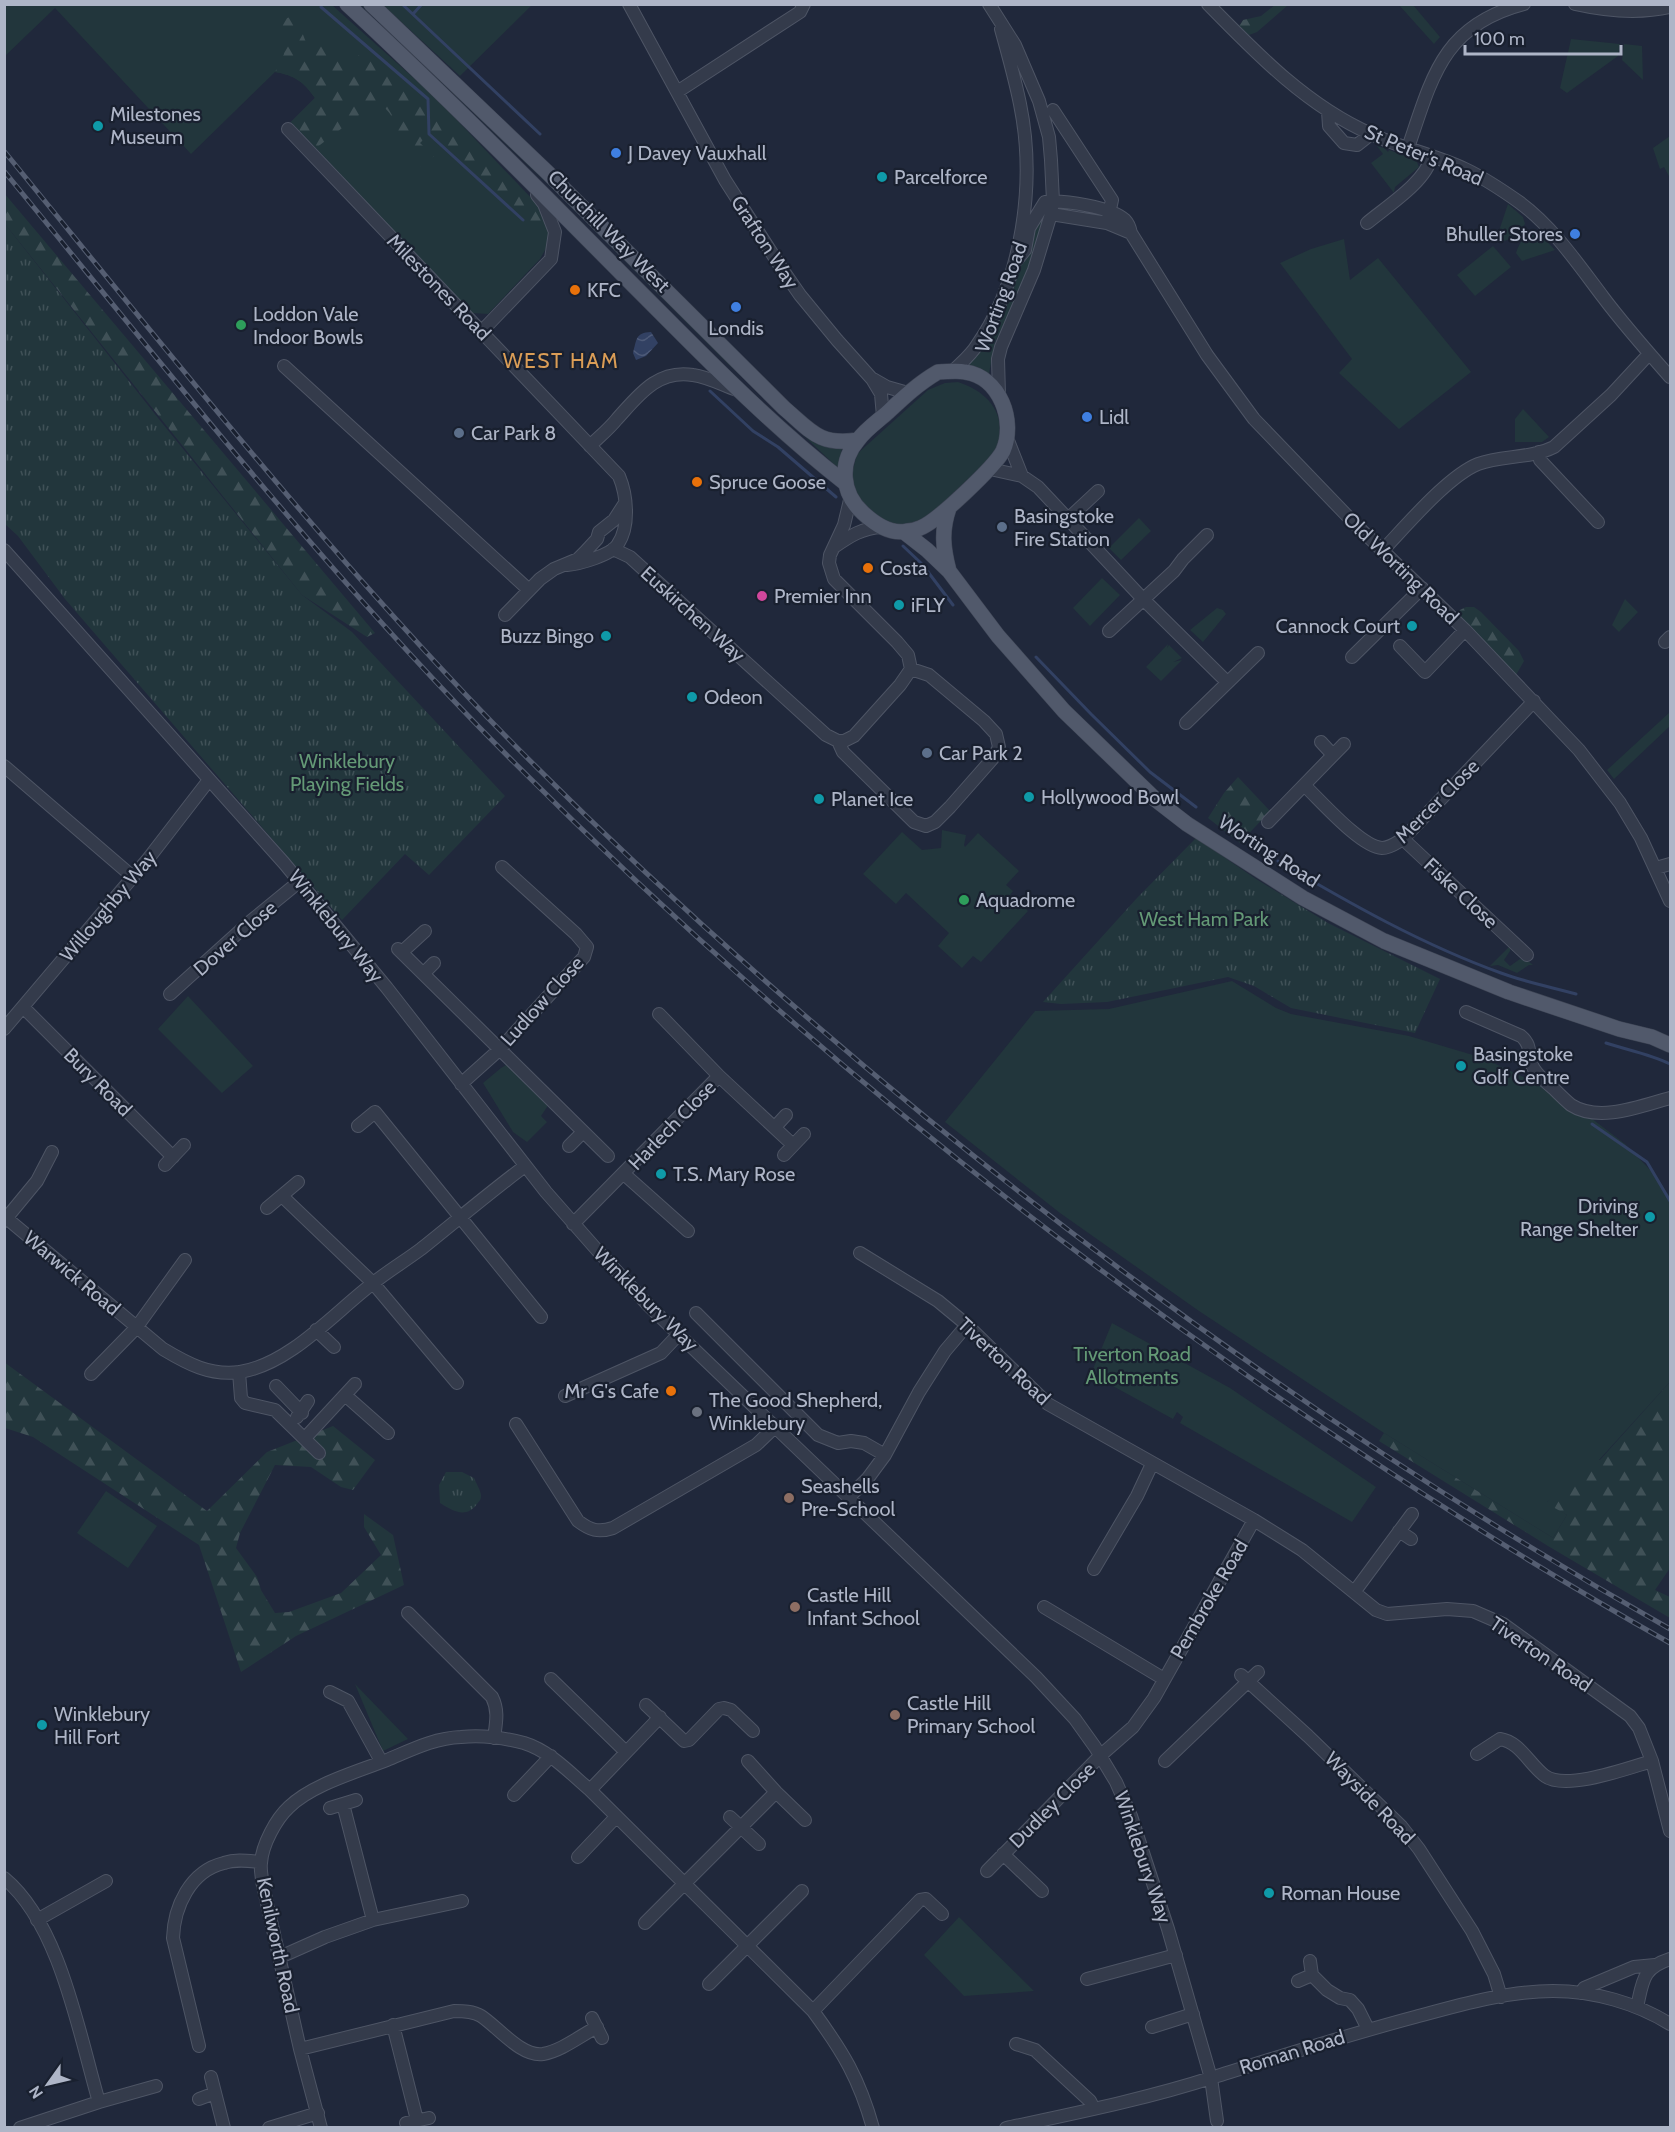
<svg xmlns="http://www.w3.org/2000/svg" width="1675" height="2132" font-family="Cabin,sans-serif">
  <style>
    .green { fill: #22363c }
    .forest { fill: url(#forest-firs) }
    .park { fill: url(#park-tufts) }
    .water { fill: url(#water-waves) }
    .lines { fill: none; stroke-linecap: round; stroke-linejoin: round }
    .stream { stroke: #324163; stroke-width: 3 }
    .minor-casing { stroke: #4e5565; stroke-width: 14 }
    .major-casing { stroke: #3d4454; stroke-width: 16 }
    .minor { stroke: #343b4b; stroke-width: 12 }
    .major { stroke: #51596b; stroke-width: 15 }
    .rail-casing { stroke: #555e72; stroke-width: 5 }
    .rail { stroke: #19202f; stroke-width: 3; stroke-dasharray: 9; stroke-linecap: butt }
    .culture-dot { fill: #0f9aa8; stroke: #19202f; stroke-width: 2 }
    .shop-dot { fill: #3f7fe0; stroke: #19202f; stroke-width: 2 }
    .food-dot { fill: #e8710a; stroke: #19202f; stroke-width: 2 }
    .leisure-dot { fill: #2e9e5b; stroke: #19202f; stroke-width: 2 }
    .service-dot { fill: #5c6f8a; stroke: #19202f; stroke-width: 2 }
    .hotel-dot { fill: #d1479c; stroke: #19202f; stroke-width: 2 }
    .worship-dot { fill: #6b7280; stroke: #19202f; stroke-width: 2 }
    .education-dot { fill: #8d6e63; stroke: #19202f; stroke-width: 2 }
    .labels { text-anchor: middle; stroke-width: 4.5; stroke-linejoin: round; paint-order: stroke }
    .poi-label { font-size: 20px; fill: #aeb5c7; stroke: #19202f; text-anchor: start }
    .street-label { font-size: 20px; fill: #aeb5c7; stroke: #19202f }
    .park-label { font-size: 20px; fill: #649976; stroke: #19202f }
    .neighbourhood-label { font-size: 21px; letter-spacing: 1.5px; fill: #da9d56; stroke: #19202f }
  </style>
  <defs>
    <pattern id="forest-firs" width="22" height="20" patternUnits="userSpaceOnUse" patternTransform="scale(1.5)"><rect width="22" height="20" fill="#22363c"/><path d="M5 1l3.5 6h-7zM16 11l3.5 6h-7z" fill="#405157"/></pattern>
    <pattern id="park-tufts" width="24" height="20" patternUnits="userSpaceOnUse" patternTransform="scale(1.5)"><rect width="24" height="20" fill="#22363c"/><path d="M3 7l-1-3M5 7V3M7 7l1-3M15 17l-1-3M17 17v-4M19 17l1-3" fill="none" stroke="#405157"/></pattern>
    <pattern id="water-waves" width="16" height="10" patternUnits="userSpaceOnUse" patternTransform="scale(1.5)"><rect width="16" height="10" fill="#324163"/><path d="M0 5q4-4 8 0t8 0" fill="none" stroke="#4d5a78"/></pattern>
  </defs>
  <rect width="100%" height="100%" fill="#20283b"/>
  <path class="green" d="M5,5h327l103,92 103,108 10,24v16l-8,14 -52,55 -16,-1 -181,-191 24,-24c-12,-17 -19,-22 -40,-26l-84,82 -136,-146 -50,48z
    M361,5h6l302,296 173,148 -4,19 -109,-103 -172,-172z
    M383,5h149l-72,71z
    M1399,5h14l27,32 -6,7z
    M1571,39l49,5 -2,12 -51,37 -7,-5z
    M1624,44l18,2 1,34 -21,-20z
    M1670,136v42l-6,-11 -4,2 -7,-21z
    M1377,146l7,2 4,4 1,-2 27,10 3,7 -24,20 -1,6 -23,-30 12,-9z
    M1508,204l15,13 2,7 -12,14 -9,3 -5,-3 -1,-4z
    M1040,221l4,1 -14,50 -35,70 -7,37 -25,-10 69,-139z
    M1533,231h4l18,19 -33,11 -6,-8c3,-10 8,-17 17,-22z
    M1344,239l6,41 28,-22 93,114 -72,57 -60,-56 13,-14 -72,-96 31,-14z
    M1493,246l18,21 -36,29 -18,-21z
    M958,382c34,11 52,37 36,72l-70,67 -16,5 -23,-2 -29,-24 -4,-27 5,-19 71,-64 17,-7z
    M1523,409l26,28 -7,5h-27v-23z
    M1139,518l12,13 -30,29 -12,-12z
    M1102,578l18,17 -30,31 -17,-18z
    M1625,599l13,13 -19,20 -7,-7z
    M1217,608l6,2 3,4 -23,28 -13,-12z
    M1168,644l-1,4 2,-3 13,13 -9,4 9,-2 -21,21 -15,-14z
    M1670,712v14l-56,53 -7,-9z
    M942,830l24,5 -2,10 1,2 13,-14 41,38 -13,14 7,6 -3,4 18,16 -47,51 -8,-6 -11,12 -24,-22 11,-13 -43,-40 -10,11 -33,-30 39,-42 20,18 19,-2z
    M1511,945l-1,6 -6,9 6,6 10,-7 8,2 5,4h-4l-12,8 -19,-8 -8,1z
    M1232,981l44,27 15,6 118,22 74,22 53,25 30,24 25,11 34,26 32,33 13,20v185l-71,78 -52,42 20,13 -14,23 -169,-105 -185,-122 -139,-98 -115,-91 90,-111 74,-2z
    M188,996l65,70 -31,27 -64,-64z
    M511,1062l37,39 -1,6 -6,9 6,6 -20,20 -14,-10 -30,-49 18,-15z
    M1112,1323l118,65 146,99 -24,35 -172,-99 3,-6 -6,-5 -4,7 -82,-45z
    M106,1491l51,35 -29,42 -51,-35z
    M355,1684l53,55 -25,12z
    M959,1917l75,74 -70,5 -40,-41z"/>
  <path class="forest" d="M1275,5h13l-31,27 -8,3 -10,-9 4,-6 18,-4z
    M290,17l10,10 9,23 13,-6 24,24 21,-21 61,52 110,107 6,24 -9,8 -109,-101 -6,6 14,13 -13,11 -23,-23c-1,-19 -3,-27 -17,-40l-10,2 -55,42 -25,-26 24,-24c-11,-16 -21,-23 -40,-26l9,-18 -3,-34z
    M4,193l371,440 -8,4 -65,-42 -297,-371z
    M1466,607h8l7,5 38,39 5,10 -8,14 -59,-60 1,-4z
    M1238,777l32,34 -30,32 -32,-25 16,-25z
    M4,1362l203,149 60,-59 66,-26 42,34 -22,30 -12,-3 -30,-20 -36,-2 -35,68 -4,15 21,29 4,13 14,23 14,-1 52,-19 40,-38 -17,-28v-13l29,21 11,50 -108,51 -55,36 -42,-127 -166,-108 -28,-9z
    M1670,1382v186l-15,22 15,7v21l-122,-72 -169,-105 5,-8 169,105 14,-23 -21,-12 43,-44 11,1z"/>
  <path class="park" d="M5,224l157,199 140,172 50,37 153,164 -76,79 -24,-21 -63,66 -277,-321 -47,-63 -13,-12z
    M1196,838l60,41 72,44 112,56 -25,54 -124,-25 -37,-22 -26,-9 -121,25 -46,2 -18,-2 94,-104z
    M446,1472h16l12,6c2,5 6,11 7,17 0,5 -1,5 -4,9 -11,15 -24,7 -37,-1l-1,-18z"/>
  <path class="water" d="M651,332l7,11 -12,13 -10,4 -3,-7c4,-14 2,-20 18,-21z"/>
  <g class="lines">
    <path class="stream" d="M402,4l138,130
      M321,7l107,92 1,35 94,86
      M413,14l9,-10
      M710,391l43,40 25,16 58,50
      M903,546l19,18 31,41
      M1036,657l55,57 59,58 46,35
      M1278,861c71,42 145,84 223,112 24,9 50,14 75,21
      M1606,1043c21,7 44,11 64,21
      M1592,1124l55,38 23,39"/>
    <defs>
      <path id="minor" d="M629,4l96,176 57,89 18,26 37,45 35,39 9,15 2,22
        M989,4l26,41 24,56 10,36 2,23 2,41 -2,13 -17,56 -33,77 -3,12 1,36
        M1208,4c49,50 99,102 163,130 30,14 64,21 94,35 19,9 37,21 54,33 34,25 59,62 84,95 21,28 44,54 67,80
        M1575,4c31,7 64,10 95,3
        M677,92l123,-80 4,-8
        M1053,110l59,90 -5,23
        M1328,111l1,15 15,17 13,2 14,-11
        M288,129l331,347c8,19 11,50 -1,68 -6,11 -39,20 -51,21
        M1408,148c24,-71 35,-123 116,-144
        M1051,214l56,9 24,10
        M1367,223c19,-16 60,-42 64,-66
        M1017,260l8,-10 4,-22 16,-26c19,-2 66,5 80,18 4,4 5,8 6,13l76,122 47,64 101,105 110,106 114,120 41,53 21,35 29,63
        M481,332l70,-73 4,-27 -11,-28 -7,-9
        M284,366l245,224
        M953,371c8,-8 18,-16 24,-26 46,-66 59,-163 43,-241 -5,-25 -12,-50 -19,-75
        M873,379l14,8 21,6
        M1007,438l15,38
        M590,446c9,-9 19,-17 27,-27 21,-23 40,-50 76,-44 15,2 30,10 44,15
        M1539,452l1,8 58,62
        M990,469l32,7 16,11 105,112 84,83
        M1068,519l30,-28
        M834,547c16,-11 28,-19 48,-20
        M613,549l17,8 196,178 12,6 5,11 71,70 12,4 9,-4 15,-15 44,-50 5,-10 -3,-13 -12,-13 -55,-46 -18,-6
        M4,550l280,313 103,125 159,204 51,58 52,56 387,371 39,42 20,28 21,35 15,34 37,113 43,149 6,43
        M1383,550c23,-24 65,-74 95,-86 24,-9 52,-5 76,-17l57,-52 38,-41
        M505,615l35,-36 14,-10 24,-10 7,-7 12,-13 2,-7 15,-12 11,-17
        M1109,631l65,-60 9,-12 24,-24
        M1665,642l5,-5
        M1400,646l25,26 40,-42
        M1352,657l70,-69
        M1186,723l72,-70
        M838,741h6l10,-5 46,-51 11,-16 -3,-14 -11,-13 -63,-63 -5,-16 1,-8 14,-30 6,-25
        M1321,742l12,13
        M4,766l129,111
        M1305,786c16,15 56,61 77,62 8,0 14,-5 21,-9l131,-138
        M1268,822l76,-78
        M1403,839l124,116
        M1656,868l14,-4
        M398,949l210,207
        M402,952l23,-21
        M424,973l10,-10
        M170,994l81,-73 49,-40
        M23,1007l150,150
        M1466,1012l55,24c13,11 5,21 13,33 5,8 13,14 20,20 5,5 11,11 17,16 28,18 70,1 99,-7
        M659,1014l60,62 74,69
        M4,1029l144,-170 61,-79
        M461,1084l39,-35 84,-92 3,-10 -11,-13 -74,-67
        M358,1126l17,-14 166,205
        M775,1127l11,-12
        M569,1146l14,-14
        M784,1155l20,-21
        M165,1165l19,-20
        M624,1174l64,57
        M282,1196l91,87 84,100
        M267,1208l31,-26
        M4,1216l159,133c25,15 47,27 77,23 50,-8 94,-59 132,-88 16,-13 33,-23 49,-35 35,-28 68,-56 104,-83
        M4,1221l33,-40 15,-29
        M573,1224l146,-148
        M860,1253l78,48 29,24 81,79 206,116 48,30 74,60 11,4 60,-5 26,2 30,13 127,92 9,12 13,33 18,70
        M696,1313l122,122 20,8 13,-2 13,2 21,12
        M316,1330l18,17
        M239,1372l2,26 4,5 30,7 44,43
        M91,1374l45,-46 49,-68
        M276,1386l26,27
        M345,1395l43,38
        M565,1396l96,-43 18,-19
        M297,1417l11,-16
        M516,1424l62,97c12,9 20,12 35,7l143,-83 20,-19
        M305,1438l50,-54
        M849,1497l19,-19 17,-23 34,-63 26,-41 22,-26
        M1399,1531l12,8
        M1094,1569l43,-73 15,-32
        M1355,1591l57,-77
        M1044,1607l120,72
        M408,1613l84,84c7,14 4,26 2,41
        M1241,1675l67,61 93,90 18,23 53,82 22,43 7,23
        M551,1679l75,73
        M330,1692l18,9 33,60
        M646,1705l38,36 5,-1 30,-31 5,-1 7,2 22,21
        M1477,1754l23,-15c20,3 29,25 45,37 21,15 83,-8 107,-15
        M748,1761l28,31 29,28
        M1165,1761l93,-89
        M590,1790l70,-73
        M514,1795l37,-39
        M343,1804l30,116
        M330,1808l26,-8
        M730,1817l29,27
        M1003,1854l39,37
        M578,1857l38,-40
        M987,1871l114,-116 32,-28 21,-29 100,-178
        M4,1878c56,46 75,156 95,224
        M37,1920l69,-39
        M645,1923l131,-131
        M280,1957l45,-20 48,-17 89,-19
        M1312,1975l15,15 13,8 10,2 8,9 10,20
        M1087,1979l89,-24
        M1298,1981l14,-6 -2,-14
        M709,1984l93,-93
        M1581,1993l3,-5 50,-21 21,-2
        M1637,2007c6,-26 5,-39 33,-48
        M813,2011l107,-111 6,-1 16,15
        M592,2018l10,20
        M393,2025l24,95
        M1152,2027l41,-13
        M1016,2044l19,6 55,51 4,8
        M199,2046l-26,-108c1,-31 17,-67 51,-75 12,-4 24,-2 37,-1
        M300,2049l154,-38c9,0 19,0 27,5 17,11 40,41 62,38 18,-3 37,-18 54,-27
        M211,2077l13,51
        M199,2099l16,-6
        M406,2123l23,-5
        M20,2128l79,-26 57,-16
        M269,2128l49,-15
        M321,2128l-21,-79 -38,-168c0,-5 -2,-12 -1,-18 1,-18 15,-44 28,-56 24,-23 68,-35 98,-47 24,-10 47,-22 74,-23 20,-2 44,1 63,6 26,8 46,30 66,47l223,221c30,41 46,67 60,117
        M1006,2128c70,-15 140,-29 208,-51 67,-21 133,-42 201,-60 44,-12 92,-26 138,-26 41,0 83,12 117,33"/>
      <path id="major" d="M347,4c98,91 192,186 286,281 68,68 135,138 212,198
        M371,4l177,169 236,235c27,23 35,38 74,32
        M938,372c9,0 18,-2 27,0 35,5 51,49 38,79 -8,15 -66,71 -83,77 -4,2 -9,3 -13,3 -17,4 -32,-7 -44,-18 -22,-20 -24,-51 -5,-73 8,-11 20,-19 30,-28 16,-15 31,-29 50,-40z
        M904,532l23,18 22,21 49,65 66,75 92,89 31,24 116,74 81,43 125,51 110,37 33,8 18,8
        M949,571c-6,-23 -8,-40 0,-63"/>
    </defs>
    <use href="#minor" class="minor-casing"/>
    <use href="#major" class="major-casing"/>
    <use href="#minor" class="minor"/>
    <use href="#major" class="major"/>
    <defs>
      <path id="rail" d="M4,151c157,192 311,387 483,566 139,143 287,276 441,402 233,190 480,362 742,510
        M4,171c155,189 305,381 475,556 236,241 496,459 773,652 135,94 274,183 418,264"/>
    </defs>
    <use href="#rail" class="rail-casing"/>
    <use href="#rail" class="rail"/>
  </g>
  <g class="culture-dot">
    <circle cx="98" cy="126" r="6"/>
    <circle cx="882" cy="177" r="6"/>
    <circle cx="899" cy="605" r="6"/>
    <circle cx="1412" cy="626" r="6"/>
    <circle cx="606" cy="636" r="6"/>
    <circle cx="692" cy="697" r="6"/>
    <circle cx="1029" cy="797" r="6"/>
    <circle cx="819" cy="799" r="6"/>
    <circle cx="1461" cy="1066" r="6"/>
    <circle cx="661" cy="1174" r="6"/>
    <circle cx="1650" cy="1217" r="6"/>
    <circle cx="42" cy="1725" r="6"/>
    <circle cx="1269" cy="1893" r="6"/>
  </g>
  <g class="shop-dot">
    <circle cx="616" cy="153" r="6"/>
    <circle cx="1575" cy="234" r="6"/>
    <circle cx="736" cy="307" r="6"/>
    <circle cx="1087" cy="417" r="6"/>
  </g>
  <g class="food-dot">
    <circle cx="575" cy="290" r="6"/>
    <circle cx="697" cy="482" r="6"/>
    <circle cx="868" cy="568" r="6"/>
    <circle cx="671" cy="1391" r="6"/>
  </g>
  <g class="leisure-dot">
    <circle cx="241" cy="325" r="6"/>
    <circle cx="964" cy="900" r="6"/>
  </g>
  <g class="service-dot">
    <circle cx="459" cy="433" r="6"/>
    <circle cx="1002" cy="527" r="6"/>
    <circle cx="927" cy="753" r="6"/>
  </g>
  <circle class="hotel-dot" cx="762" cy="596" r="6"/>
  <circle class="worship-dot" cx="697" cy="1412" r="6"/>
  <g class="education-dot">
    <circle cx="789" cy="1498" r="6"/>
    <circle cx="795" cy="1607" r="6"/>
    <circle cx="895" cy="1715" r="6"/>
  </g>
  <g class="labels">
    <g class="poi-label">
      <text x="110" y="121">Milestones<tspan x="110" dy="23">Museum</tspan></text>
      <text x="628" y="160">J Davey Vauxhall</text>
      <text x="894" y="184">Parcelforce</text>
      <text x="1563" y="241" text-anchor="end">Bhuller Stores</text>
      <text x="587" y="297">KFC</text>
      <text x="253" y="321">Loddon Vale<tspan x="253" dy="23">Indoor Bowls</tspan></text>
      <text x="736" y="335" text-anchor="middle">Londis</text>
      <text x="1099" y="424">Lidl</text>
      <text x="471" y="440">Car Park 8</text>
      <text x="709" y="489">Spruce Goose</text>
      <text x="1014" y="523">Basingstoke<tspan x="1014" dy="23">Fire Station</tspan></text>
      <text x="880" y="575">Costa</text>
      <text x="774" y="603">Premier Inn</text>
      <text x="911" y="612">iFLY</text>
      <text x="1400" y="633" text-anchor="end">Cannock Court</text>
      <text x="594" y="643" text-anchor="end">Buzz Bingo</text>
      <text x="704" y="704">Odeon</text>
      <text x="939" y="760">Car Park 2</text>
      <text x="1041" y="804">Hollywood Bowl</text>
      <text x="831" y="806">Planet Ice</text>
      <text x="976" y="907">Aquadrome</text>
      <text x="1473" y="1061">Basingstoke<tspan x="1473" dy="23">Golf Centre</tspan></text>
      <text x="673" y="1181">T.S. Mary Rose</text>
      <text x="1638" y="1213" text-anchor="end">Driving<tspan x="1638" dy="23">Range Shelter</tspan></text>
      <text x="659" y="1398" text-anchor="end">Mr G's Cafe</text>
      <text x="709" y="1407">The Good Shepherd,<tspan x="709" dy="23">Winklebury</tspan></text>
      <text x="801" y="1493">Seashells<tspan x="801" dy="23">Pre-School</tspan></text>
      <text x="807" y="1602">Castle Hill<tspan x="807" dy="23">Infant School</tspan></text>
      <text x="907" y="1710">Castle Hill<tspan x="907" dy="23">Primary School</tspan></text>
      <text x="54" y="1721">Winklebury<tspan x="54" dy="23">Hill Fort</tspan></text>
      <text x="1281" y="1900">Roman House</text>
    </g>
    <g class="street-label">
      <text transform="translate(1424 155) rotate(23)" y="7">St Peter's Road</text>
      <text transform="translate(609 231) rotate(45)" y="7">Churchill Way West</text>
      <text transform="translate(765 242) rotate(57)" y="7">Grafton Way</text>
      <text transform="translate(439 287) rotate(46)" y="7">Milestones Road</text>
      <text transform="translate(1001 297) rotate(-70)" y="7">Worting Road</text>
      <text transform="translate(1401 568) rotate(44)" y="7">Old Worting Road</text>
      <text transform="translate(693 614) rotate(42)" y="7">Euskirchen Way</text>
      <text transform="translate(1437 801) rotate(-45)" y="7">Mercer Close</text>
      <text transform="translate(1269 851) rotate(33)" y="7">Worting Road</text>
      <text transform="translate(1461 893) rotate(43)" y="7">Fiske Close</text>
      <text transform="translate(108 906) rotate(-50)" y="7">Willoughby Way</text>
      <text transform="translate(336 926) rotate(51)" y="7">Winklebury Way</text>
      <text transform="translate(235 938) rotate(-41)" y="7">Dover Close</text>
      <text transform="translate(542 1001) rotate(-48)" y="7">Ludlow Close</text>
      <text transform="translate(98 1082) rotate(45)" y="7">Bury Road</text>
      <text transform="translate(672 1125) rotate(-46)" y="7">Harlech Close</text>
      <text transform="translate(72 1273) rotate(40)" y="7">Warwick Road</text>
      <text transform="translate(646 1299) rotate(45)" y="7">Winklebury Way</text>
      <text transform="translate(1004 1361) rotate(43)" y="7">Tiverton Road</text>
      <text transform="translate(1209 1599) rotate(-60)" y="7">Pembroke Road</text>
      <text transform="translate(1541 1654) rotate(34)" y="7">Tiverton Road</text>
      <text transform="translate(1370 1798) rotate(46)" y="7">Wayside Road</text>
      <text transform="translate(1052 1805) rotate(-45)" y="7">Dudley Close</text>
      <text transform="translate(1143 1857) rotate(71)" y="7">Winklebury Way</text>
      <text transform="translate(278 1945) rotate(78)" y="7">Kenilworth Road</text>
      <text transform="translate(1292 2052) rotate(-17)" y="7">Roman Road</text>
    </g>
    <g class="park-label">
      <text x="347" y="768">Winklebury<tspan x="347" dy="23">Playing Fields</tspan></text>
      <text x="1204" y="926">West Ham Park</text>
      <text x="1132" y="1361">Tiverton Road<tspan x="1132" dy="23">Allotments</tspan></text>
    </g>
    <g class="neighbourhood-label">
      <text x="561" y="368">WEST HAM</text>
    </g>
  </g>
  <rect width="1675" height="2132" fill="none" stroke="#aeb5c7" stroke-width="12"/>
  <g transform="translate(48 2084) rotate(236)" stroke="#19202f" stroke-width="4.5" paint-order="stroke">
  <path d="M0-4.5L10 22L0 15L-10 22Z" fill="#aeb5c7"/>
  <text y="-9" font-size="16" font-weight="bold" text-anchor="middle" fill="#aeb5c7">N</text>
  </g>
  <path d="M1465 45v9h156v-9" fill="none" stroke="#aeb5c7" stroke-width="3"/>
  <text x="1474" y="45" font-size="18" fill="#aeb5c7" stroke="#19202f" stroke-width="4.5" paint-order="stroke">100 m</text>
</svg>
